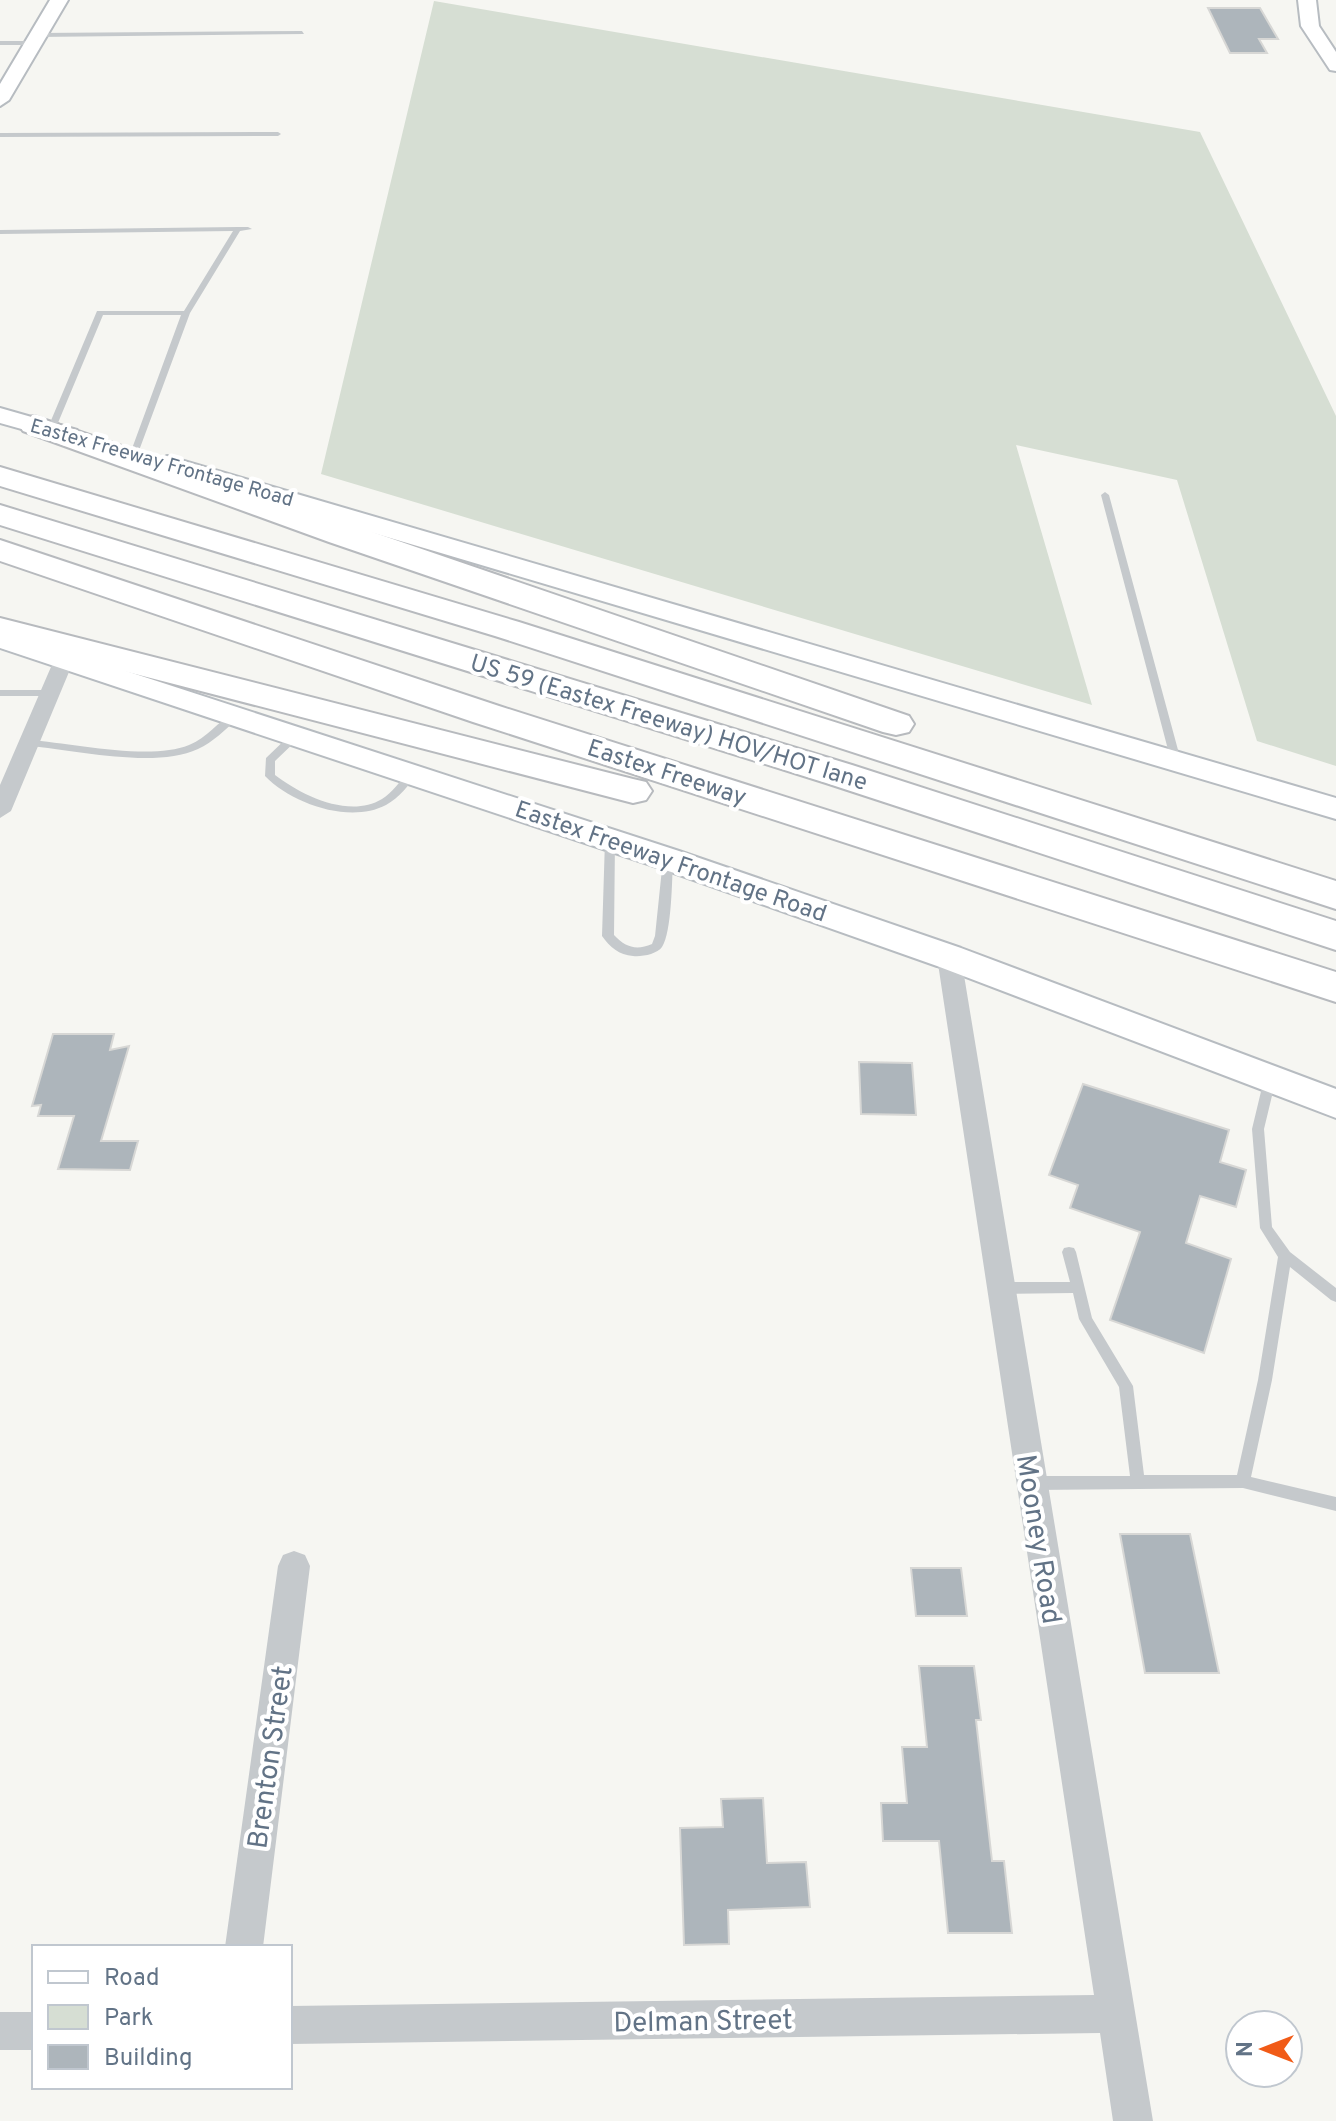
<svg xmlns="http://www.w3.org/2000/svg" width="1336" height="2121" font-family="Overpass,sans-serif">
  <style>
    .green { fill: #d6ded3 }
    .building { fill: #adb5bb; stroke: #d7d7d5; stroke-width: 2 }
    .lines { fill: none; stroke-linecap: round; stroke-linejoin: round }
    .secondary-casing { stroke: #b7bcc1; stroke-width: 4 }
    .highway-casing { stroke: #b7babe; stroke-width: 4 }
    .lane { fill: #c5c9cc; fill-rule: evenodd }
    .street { fill: #c5c9cc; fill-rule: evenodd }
    .secondary { fill: #fff; fill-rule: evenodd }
    .highway { fill: #fff; fill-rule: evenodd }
    .labels { text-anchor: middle; stroke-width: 8; stroke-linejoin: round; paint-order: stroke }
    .far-street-label { font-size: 20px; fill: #627386; stroke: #fff }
    .street-label { font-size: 24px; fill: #627386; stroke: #fff }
    .near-street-label { font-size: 28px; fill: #627386; stroke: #fff }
  </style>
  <rect width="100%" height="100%" fill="#f6f6f2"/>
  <path class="green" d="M434,1l766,131 136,284v350l-79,-25 -80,-261 -161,-35 76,260 -771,-231z"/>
  <path class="building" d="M1208,8h52l18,31h-19l8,14h-37z
    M53,1034h61l-4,16 19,-4 -28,95h37l-8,29 -72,-1 16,-53h-36l3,-11 -9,1z
    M859,1062l53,1 4,52 -55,-1z
    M1083,1084l146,46 -9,32 26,8 -10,37 -36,-11 -14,47 45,16 -27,94 -94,-33 30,-88 -70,-24 8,-23 -29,-10z
    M1120,1534h70l29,139h-74z
    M911,1568h50l6,48h-51z
    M919,1666h55l7,54h-5l16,141h12l8,72h-64l-9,-92h-56l-2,-38h26l-5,-56h25z
    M763,1798l4,65 39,-1 4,45 -82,3 1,34 -45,1 -4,-117 43,-1 -2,-28z"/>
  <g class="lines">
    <defs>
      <path id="secondary" d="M50,0h18l-59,100 -9,6v-22z
        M1298,0h18l3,26 17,26v19l-6,-1 -29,-44z
        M0,408l77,22 3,5 -12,7 -68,-19z
        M167,456l1169,342v21l-1178,-350 -4,-5z
        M0,630l679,221 282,97 375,141v29l-399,-152 -280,-99 -657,-219z"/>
      <path id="highway" d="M34,416l875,300 5,8 -5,8 -13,3 -13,-3 -554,-190 -306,-111 -4,-6 4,-6z
        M0,467l519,155 817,259v28l-841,-273 -495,-150z
        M0,505l852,260 484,156v29l-510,-167 -826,-258z
        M0,540l499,166 837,266v30l-863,-280 -473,-161z
        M0,618l633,161 13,3 6,9 -6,9 -13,3 -633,-164z"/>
    </defs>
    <use href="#secondary" class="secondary-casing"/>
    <use href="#highway" class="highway-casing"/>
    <path class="lane" d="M302,31l2,3 -266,3 -3,-2 3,-2z
      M0,41h33l3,2 -3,2h-33z
      M0,133l278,-1 3,2 -3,2 -278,1z
      M238,227h10l4,2 -12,2 -50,82 -53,143 -7,-2 51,-139h-78l-48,115 -7,2 -1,-2 50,-119h87l49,-80 -233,3v-4z
      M1105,492l4,3 72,266 -1,2 -4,1 -5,-3 -70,-266z
      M0,690h50l5,3 -5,3h-50z
      M234,713l4,1v4c-13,12 -25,24 -40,31 -43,20 -122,1 -169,-3l-5,-3 5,-3c43,3 121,21 160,5 18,-7 29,-24 45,-32z
      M295,733l5,3 -1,2 -24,23v14c26,20 74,44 107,24 10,-6 18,-18 26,-27l4,-1 5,3c-8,11 -18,24 -31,31 -36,19 -94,-1 -121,-29l1,-18 25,-24z
      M610,836l5,4 -1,95c11,12 22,16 38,9l3,-8 8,-77 5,-4 5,4c-1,19 -1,73 -11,88 -5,7 -20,10 -29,9 -14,-1 -23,-9 -31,-20l3,-96z
      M1270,1074l4,2 2,3 -12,50 8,98 18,25 46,36v14l-5,-2 -41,-33 -18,113 -21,97 85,20v14l-93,-23 -208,2 -5,-2 -2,-5 2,-5 5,-2h95l-11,-89 -40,-68 -6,-26 -72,1 -5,-2 -2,-4 2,-4 5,-2h69l-8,-30 2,-4 5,-1 5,1 2,4 16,66 41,68 11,89h93l21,-95 20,-123 -18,-29 -8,-99 12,-50 2,-3z"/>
    <path class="street" d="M64,654l10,6 -63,151 -11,7v-33l54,-125z
      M949,948l9,3 3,6 192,1164h-40l-13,-88 -810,11v-38l804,-11 -157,-1038 3,-6z
      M294,1551l11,4 5,11 -47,381h-38l53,-381 5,-11z
      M0,2012h34v38h-34z"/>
    <use href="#secondary" class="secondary"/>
    <use href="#highway" class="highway"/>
  </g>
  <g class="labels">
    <g class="far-street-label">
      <text transform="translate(162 462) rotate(16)" y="7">Eastex Freeway Frontage Road</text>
    </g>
    <g class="street-label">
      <text transform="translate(669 722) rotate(17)" y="8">US 59 (Eastex Freeway) HOV/HOT lane</text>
      <text transform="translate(667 772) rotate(18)" y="8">Eastex Freeway</text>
      <text transform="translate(671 861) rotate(19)" y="8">Eastex Freeway Frontage Road</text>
    </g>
    <g class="near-street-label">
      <text transform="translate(1040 1539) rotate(81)" y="10">Mooney Road</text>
      <text transform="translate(269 1757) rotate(-82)" y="10">Brenton Street</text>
      <text transform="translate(703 2020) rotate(-1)" y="10">Delman Street</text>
    </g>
  </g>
  <rect x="32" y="1945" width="260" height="144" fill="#ffffff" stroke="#c0c7cf" stroke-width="2"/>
  <rect x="48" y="1971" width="40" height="12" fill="#ffffff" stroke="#c0c7cf" stroke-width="2"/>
  <text x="104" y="1985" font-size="24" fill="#627386">Road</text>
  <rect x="48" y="2005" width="40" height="24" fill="#d6ded3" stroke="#c0c7cf" stroke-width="2"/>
  <text x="104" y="2025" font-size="24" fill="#627386">Park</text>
  <rect x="48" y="2045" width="40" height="24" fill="#adb5bb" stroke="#c0c7cf" stroke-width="2"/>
  <text x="104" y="2065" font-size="24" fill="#627386">Building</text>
  <g transform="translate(1264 2049) rotate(270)"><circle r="38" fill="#ffffff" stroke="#c0c7cf" stroke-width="2"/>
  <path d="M0-6L14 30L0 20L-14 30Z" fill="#f15b17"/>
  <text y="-12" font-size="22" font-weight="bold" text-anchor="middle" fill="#627386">N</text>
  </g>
</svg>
